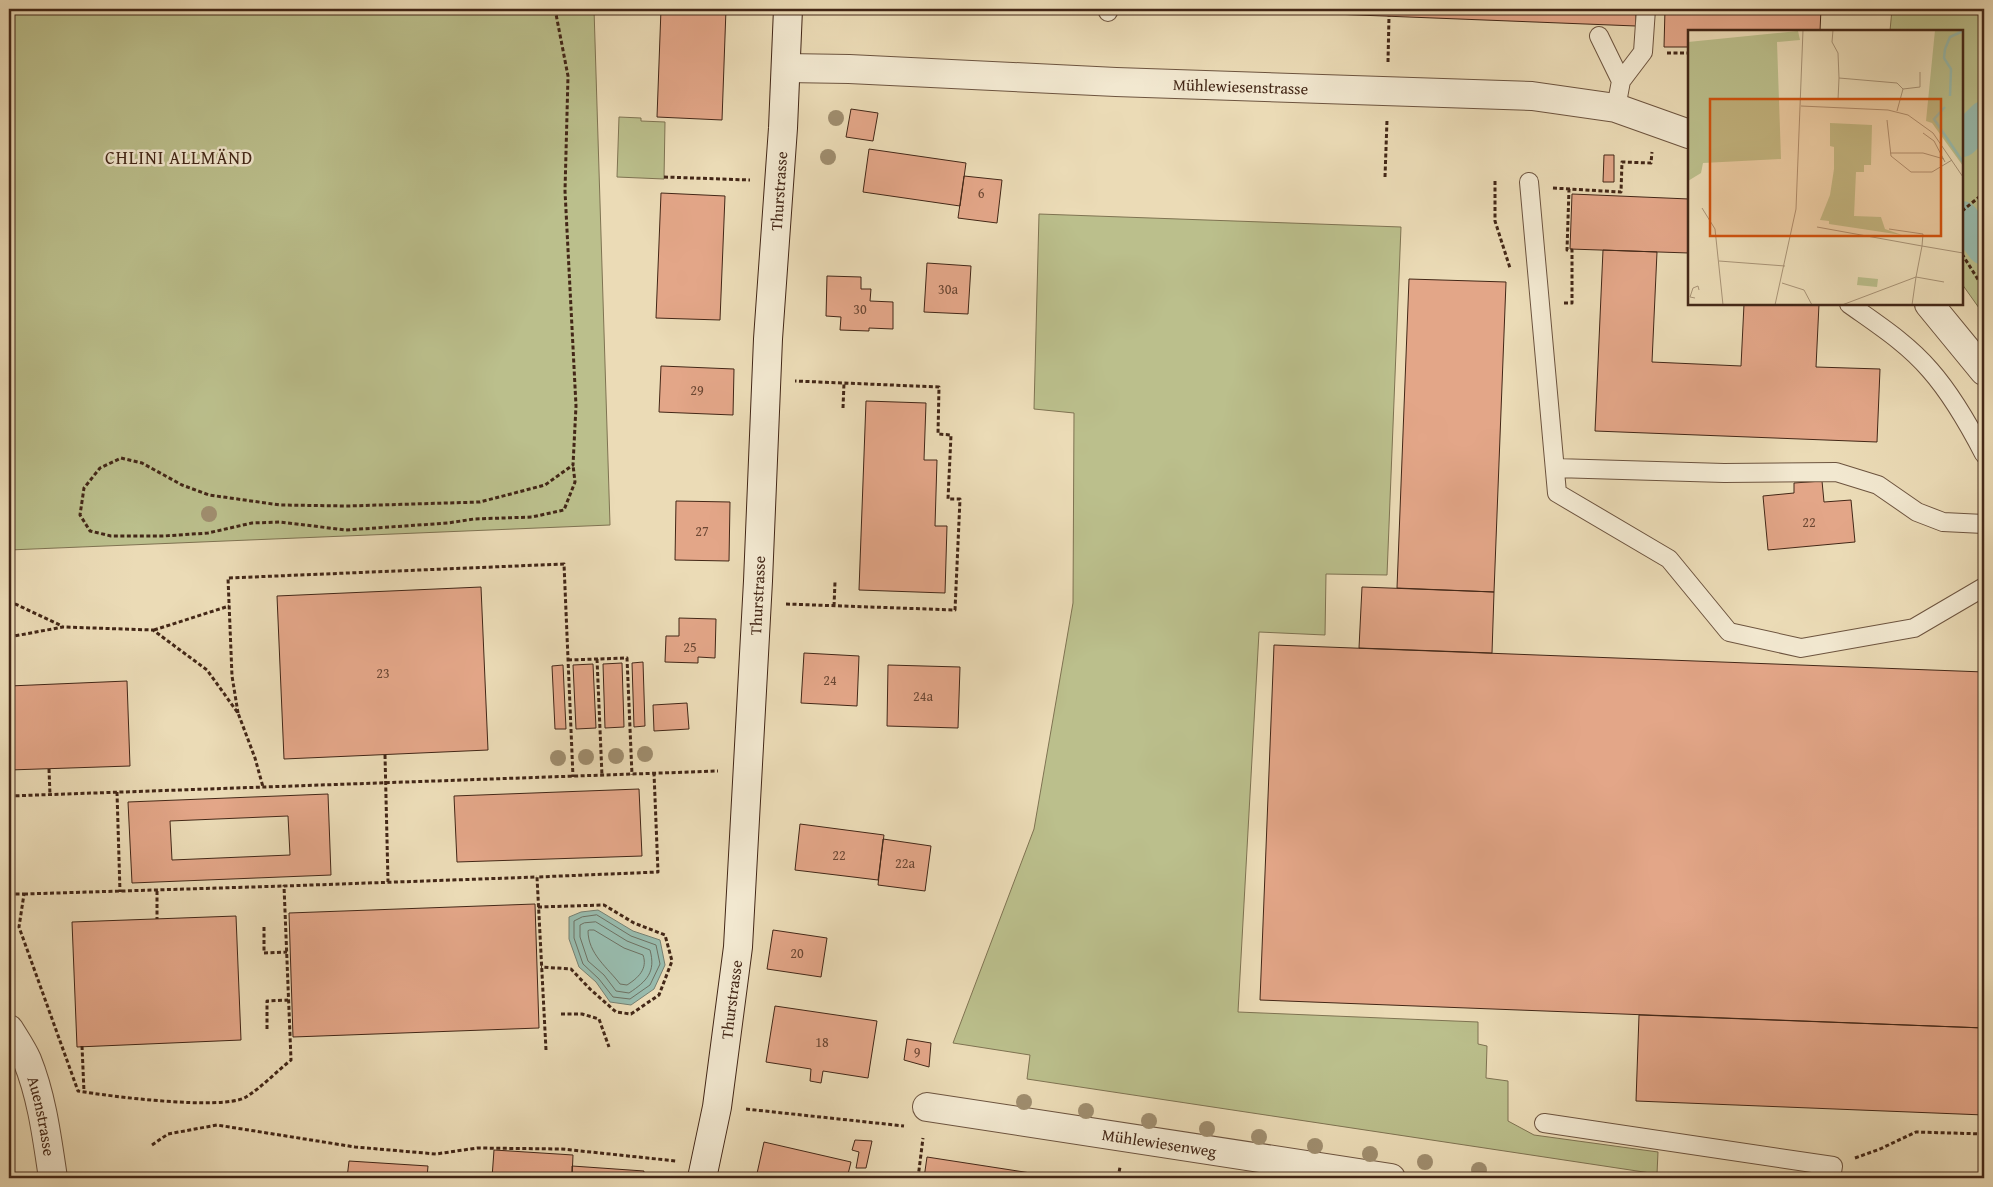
<svg xmlns="http://www.w3.org/2000/svg" width="1993" height="1187" font-family="'Gentium Book Plus',serif">
  <style>
    .green { fill: #bbbf8c; stroke: #7f7352 }
    .water { fill: #98bbad; stroke: #768071 }
    .lines { fill: none; stroke-linecap: round; stroke-linejoin: round }
    .shore { stroke: #6e7162; stroke-width: 1 }
    .canal { stroke: #98bbad; stroke-width: 34 }
    .building { fill: #e3a688; stroke: #432717; fill-rule: evenodd }
    .lane-casing { stroke: #6d543f; stroke-width: 20 }
    .street-casing { stroke: #6d543f; stroke-width: 30 }
    .secondary-casing { stroke: #432717; stroke-width: 30 }
    .path { stroke: #432717; stroke-width: 3; stroke-dasharray: 4 2.5; stroke-linecap: butt }
    .lane { stroke: #f2e8d0; stroke-width: 18 }
    .street { stroke: #f2e8d0; stroke-width: 28 }
    .secondary { stroke: #f2e8d0; stroke-width: 28 }
    .tree { fill: #9f8d6e }
    .labels { text-anchor: middle; stroke-width: 5; stroke-linejoin: round; paint-order: stroke }
    .number-label { font-size: 14px; fill: #6b4733 }
    .street-label { font-size: 16px; fill: #432717; stroke: #f2e8d0 }
    .neighbourhood-label { font-size: 18px; letter-spacing: 1px; fill: #432717; stroke: #f2e8d0 }
    .inset-river { fill: none; stroke: #98bbad; stroke-width: 2.5 }
    .inset-road { fill: none; stroke: #a89376; stroke-width: 1 }
    .view { fill: #cf520e; fill-opacity: 0.15; stroke: #cf520e; stroke-width: 2.5 }
    .inset-edge { fill: none; stroke: #432717; stroke-width: 2.5 }
  </style>
  <rect width="100%" height="100%" fill="#ebdbb6"/>
  <filter id="stains"><feTurbulence type="fractalNoise" baseFrequency=".004" numOctaves="4"/><feColorMatrix values="0 0 0 0 .2 0 0 0 0 .09 0 0 0 0 .02 0 0 0 .5 -.17"/></filter>
  <radialGradient id="worn" r=".72"><stop offset=".6" stop-color="#630" stop-opacity="0"/><stop offset="1" stop-color="#630" stop-opacity=".3"/></radialGradient>
  <path class="green" d="M9,9h585l16,516 -601,25z
    M1892,9h92v306l-22,-31v-253h-72z
    M619,117l22,1v3l24,1 -1,57 -47,-2z
    M1039,214l362,13 -14,348 -61,-1 -1,61 -66,-3 -21,380 240,10v22l9,2 -1,32 22,3v40l26,14 124,17 -1,22 -630,-95 3,-24 -77,-12 81,-214 39,-226 1,-190 -40,-4z"/>
  <path class="water" d="M598,910l35,21 27,9 5,25 -11,24 -23,16 -21,-3 -14,-20 -17,-15 -10,-28v-22l12,-5z"/>
  <g class="lines">
    <path class="shore" d="M597,915l34,21 25,9 4,19 -10,21 -20,14 -17,-2 -14,-18 -16,-15 -9,-26v-17l8,-4z
      M596,922l31,19 23,9c6,22 -3,31 -21,43l-13,-2 -12,-16 -16,-14 -8,-24v-12l4,-2z
      M590,930h4l30,18 19,7c5,14 -5,23 -16,30l-7,-1c-12,-16 -32,-30 -32,-53z"/>
    <path class="canal" d="M1962,140l22,-22
      M1962,218l22,30"/>
  </g>
  <path class="building" d="M661,9h65l-4,111 -65,-3z
    M1206,9h430v17z
    M1665,9h156l-1,22h-131v16h-25z
    M851,109l27,4 -5,28 -27,-4z
    M869,149l97,14 -6,43 -97,-14z
    M1604,155h10v27h-11z
    M964,176l38,4 -5,43 -39,-5z
    M661,193l64,3 -5,124 -64,-2z
    M1572,194l117,5v54l-119,-4z
    M1603,250l54,2 -5,110 89,4 3,-62h75l-3,63 64,2 -3,73 -282,-11z
    M927,263l44,3 -3,48 -44,-2z
    M827,276l34,1v12h10l-1,12 23,1v27l-24,-1v3l-29,-1 1,-13 -15,-1z
    M1409,279l97,3 -12,310 -97,-4z
    M661,366l73,3 -1,46 -74,-3z
    M866,401l60,2 -2,57h13l-2,66h12l-2,67 -86,-3z
    M1822,481l2,21 27,-2 4,42 -87,8 -5,-54 31,-3v-10z
    M676,501l54,1 -1,59 -54,-1z
    M481,587l7,163 -204,9 -7,-163z
    M1362,587l132,5 -2,61 -133,-5z
    M679,618l37,1 -1,39 -17,-1v6l-33,-1 1,-26h13z
    M1274,645l710,27v356l-724,-28z
    M804,653l55,3 -2,50 -56,-3z
    M643,662l2,64 -11,1 -2,-64z
    M622,663l2,64 -19,1 -2,-64z
    M593,664l3,64 -20,1 -3,-64z
    M563,665l3,64h-11l-3,-63z
    M888,665l72,2 -2,61 -71,-2z
    M127,681l3,85 -121,4v-84z
    M687,703l2,26 -35,2 -1,-26z
    M639,789l3,67 -185,6 -3,-66z
    M328,794l3,81 -199,8 -4,-81zM288,816l2,39 -118,5 -2,-39z
    M800,824l84,11 -6,45 -83,-10z
    M883,839l48,7 -6,45 -47,-6z
    M535,904l4,124 -246,9 -4,-124z
    M236,916l5,124 -164,7 -5,-125z
    M773,930l54,8 -6,39 -54,-8z
    M775,1006l102,15 -9,57 -45,-7 -2,12 -11,-2 1,-12 -45,-7z
    M1639,1015l345,13v87l-348,-14z
    M907,1039l24,4 -2,24 -25,-7z
    M855,1140l17,1 -6,27h-10l3,-16 -7,-2z
    M764,1142l87,20 -4,16h-91z
    M494,1150l79,5 -1,23h-80z
    M927,1157l136,21h-139z
    M349,1161l79,5 -1,12h-80z
    M572,1166l72,5 -1,7h-71z"/>
  <g class="lines">
    <defs>
      <path id="lane" d="M1108,12v-3
        M1599,36l22,45
        M1616,108l5,-27 22,-29 3,-43
        M1529,182l28,311 112,66 60,73 72,16 113,-20 70,-41
        M1849,304c28,20 58,39 81,66 22,25 39,55 54,84
        M1555,468l169,5 112,-1 42,13 39,27 26,10 41,2
        M1544,1123l289,43 -2,12"/>
      <g id="street">
        <path id="s1" d="M786,68l63,1 267,13 416,14 84,12 73,26"/>
        <path d="M1929,304l55,67"/>
        <path id="s2" d="M9,1029c6,10 13,20 18,31 15,37 20,78 26,118"/>
        <path id="s3" d="M927,1107l464,71"/>
      </g>
      <g id="secondary">
        <path id="s4" d="M702,1178l15,-71 21,-160 20,-366 10,-242 15,-211 5,-119"/>
      </g>
    </defs>
    <use href="#lane" class="lane-casing"/>
    <use href="#street" class="street-casing"/>
    <use href="#secondary" class="secondary-casing"/>
    <path class="path" d="M555,9l13,67 -3,115 11,215 -3,59 -28,20 -65,17 -133,4 -67,-1 -71,-10 -27,-10 -40,-22 -21,-5 -21,10 -16,20 -4,27 10,16 21,5h53l44,-3 44,-10 28,-1 66,8 102,-7 26,-4 58,-2 32,-7 11,-28 -2,-17
      M1667,53h22
      M1388,62l1,-46
      M664,177l86,3
      M1385,177l2,-57
      M1495,181v40l15,47
      M1553,188l68,4 1,-30 29,1 1,-11
      M1962,211l22,-18
      M1962,254l22,35
      M1564,303h8v-53h-5l2,-61
      M843,408l1,-25
      M9,601l53,25
      M786,604l169,6 5,-111h-12l3,-64 -13,-1 1,-47 -144,-6
      M834,606l1,-24
      M154,630l75,-24
      M9,637l54,-10 90,3 54,40 31,43 17,45 8,29
      M597,659l5,117
      M568,660l59,-2 5,117
      M238,713l-6,-37 -4,-98 336,-14 9,213
      M385,755l3,127
      M49,769l1,26
      M117,792l3,100
      M9,796l709,-25
      M157,891v28
      M9,894h15l-5,33 59,164c30,5 144,20 168,6 16,-10 30,-25 45,-37l-7,-174 253,-9
      M24,894l260,-8
      M538,907l66,-2 30,18 31,12 7,26 -13,34 -28,19 -15,-2 -26,-23 -19,-20 -30,-2
      M264,927v26l23,-1
      M561,1014h21l17,5 10,28
      M267,1029v-28l21,-1
      M82,1046l2,46
      M546,1050l-9,-173 121,-5 -4,-99
      M746,1109l158,17
      M152,1145l16,-11 49,-9 138,22 81,7 41,-6 85,1 114,12
      M1855,1158l25,-9 36,-17 68,2
      M918,1178l5,-40
      M1118,1178l2,-11
      M1982,1178l2,-16"/>
    <use href="#lane" class="lane"/>
    <use href="#street" class="street"/>
    <use href="#secondary" class="secondary"/>
  </g>
  <g class="tree">
    <circle cx="836" cy="118" r="8"/>
    <circle cx="828" cy="157" r="8"/>
    <circle cx="209" cy="514" r="8"/>
    <circle cx="645" cy="754" r="8"/>
    <circle cx="616" cy="756" r="8"/>
    <circle cx="586" cy="757" r="8"/>
    <circle cx="558" cy="758" r="8"/>
    <circle cx="1024" cy="1102" r="8"/>
    <circle cx="1086" cy="1111" r="8"/>
    <circle cx="1149" cy="1121" r="8"/>
    <circle cx="1207" cy="1129" r="8"/>
    <circle cx="1259" cy="1137" r="8"/>
    <circle cx="1315" cy="1146" r="8"/>
    <circle cx="1370" cy="1154" r="8"/>
    <circle cx="1425" cy="1162" r="8"/>
    <circle cx="1479" cy="1170" r="8"/>
  </g>
  <g class="labels">
    <g class="number-label">
      <text x="981" y="198">6</text>
      <text x="948" y="294">30a</text>
      <text x="860" y="314">30</text>
      <text x="697" y="395">29</text>
      <text x="1809" y="527">22</text>
      <text x="702" y="536">27</text>
      <text x="690" y="652">25</text>
      <text x="383" y="678">23</text>
      <text x="830" y="685">24</text>
      <text x="923" y="701">24a</text>
      <text x="839" y="860">22</text>
      <text x="905" y="868">22a</text>
      <text x="797" y="958">20</text>
      <text x="822" y="1047">18</text>
      <text x="917" y="1057">9</text>
    </g>
    <g class="street-label">
      <text dy="6" stroke="none"><textPath href="#s1" startOffset="455">Mühlewiesenstrasse</textPath></text>
      <text dy="6" stroke="none"><textPath href="#s4" startOffset="991">Thurstrasse</textPath></text>
      <text dy="6" stroke="none"><textPath href="#s4" startOffset="586">Thurstrasse</textPath></text>
      <text dy="6" stroke="none"><textPath href="#s4" startOffset="181">Thurstrasse</textPath></text>
      <text dy="6" stroke="none"><textPath href="#s2" startOffset="94">Auenstrasse</textPath></text>
      <text dy="6" stroke="none"><textPath href="#s3" startOffset="235">Mühlewiesenweg</textPath></text>
    </g>
    <g class="neighbourhood-label">
      <text x="179" y="164">CHLINI ALLMÄND</text>
    </g>
  </g>
  <g transform="translate(1688 30)">
    <rect width="275" height="275" fill="#ebdbb6"/>
    <path d="M247,0h28v136l-31,-43 -6,-2zM110,1l2,9 -23,2 4,117 -78,4 -2,10 -13,8v-139zM142,93l42,2 -1,40h-7v7h-8l-2,44 27,1 4,12 17,6 -73,-11v-3l-9,-1 10,-25 4,-26v-22l-4,-1zM170,247l20,2 -1,8 -20,-2z" fill="#bbbf8c"/>
    <path class="inset-river" d="M262,66l1,-27 -7,-11 1,-9 5,-12 13,-6M257,77l-11,12 29,43"/>
    <path class="inset-road" d="M145,0l-1,12 6,11 1,25 58,5 6,6 -6,22M215,59l17,-2v-15M150,70l1,-22M113,76l87,4 20,5 25,18 30,44M199,90l4,36 20,16h21l20,-12M235,103l11,8 11,21M202,123h33l21,6M14,178l13,21 8,76M129,197l105,19 1,-12 -34,-5M31,231l66,5M94,253l22,7 8,15M7,268l-5,-1 3,-9 5,-2 1,4M87,275l21,-96 7,-179M154,275l74,-28 6,-31 41,7M224,275l4,-28 28,5"/>
    <path class="view" d="M22,69h231v137h-231z"/>
    <rect width="275" height="275" class="inset-edge"/>
  </g>
  <rect width="1993" height="1187" fill="none" stroke="#ebdbb6" stroke-width="30"/>
  <rect x="10" y="10" width="1973" height="1167" fill="none" stroke="#432717" stroke-width="2.5"/>
  <rect x="15" y="15" width="1963" height="1157" fill="none" stroke="#432717"/>
  <rect width="100%" height="100%" filter="url(#stains)"/>
  <rect width="100%" height="100%" fill="url(#worn)"/>
</svg>
